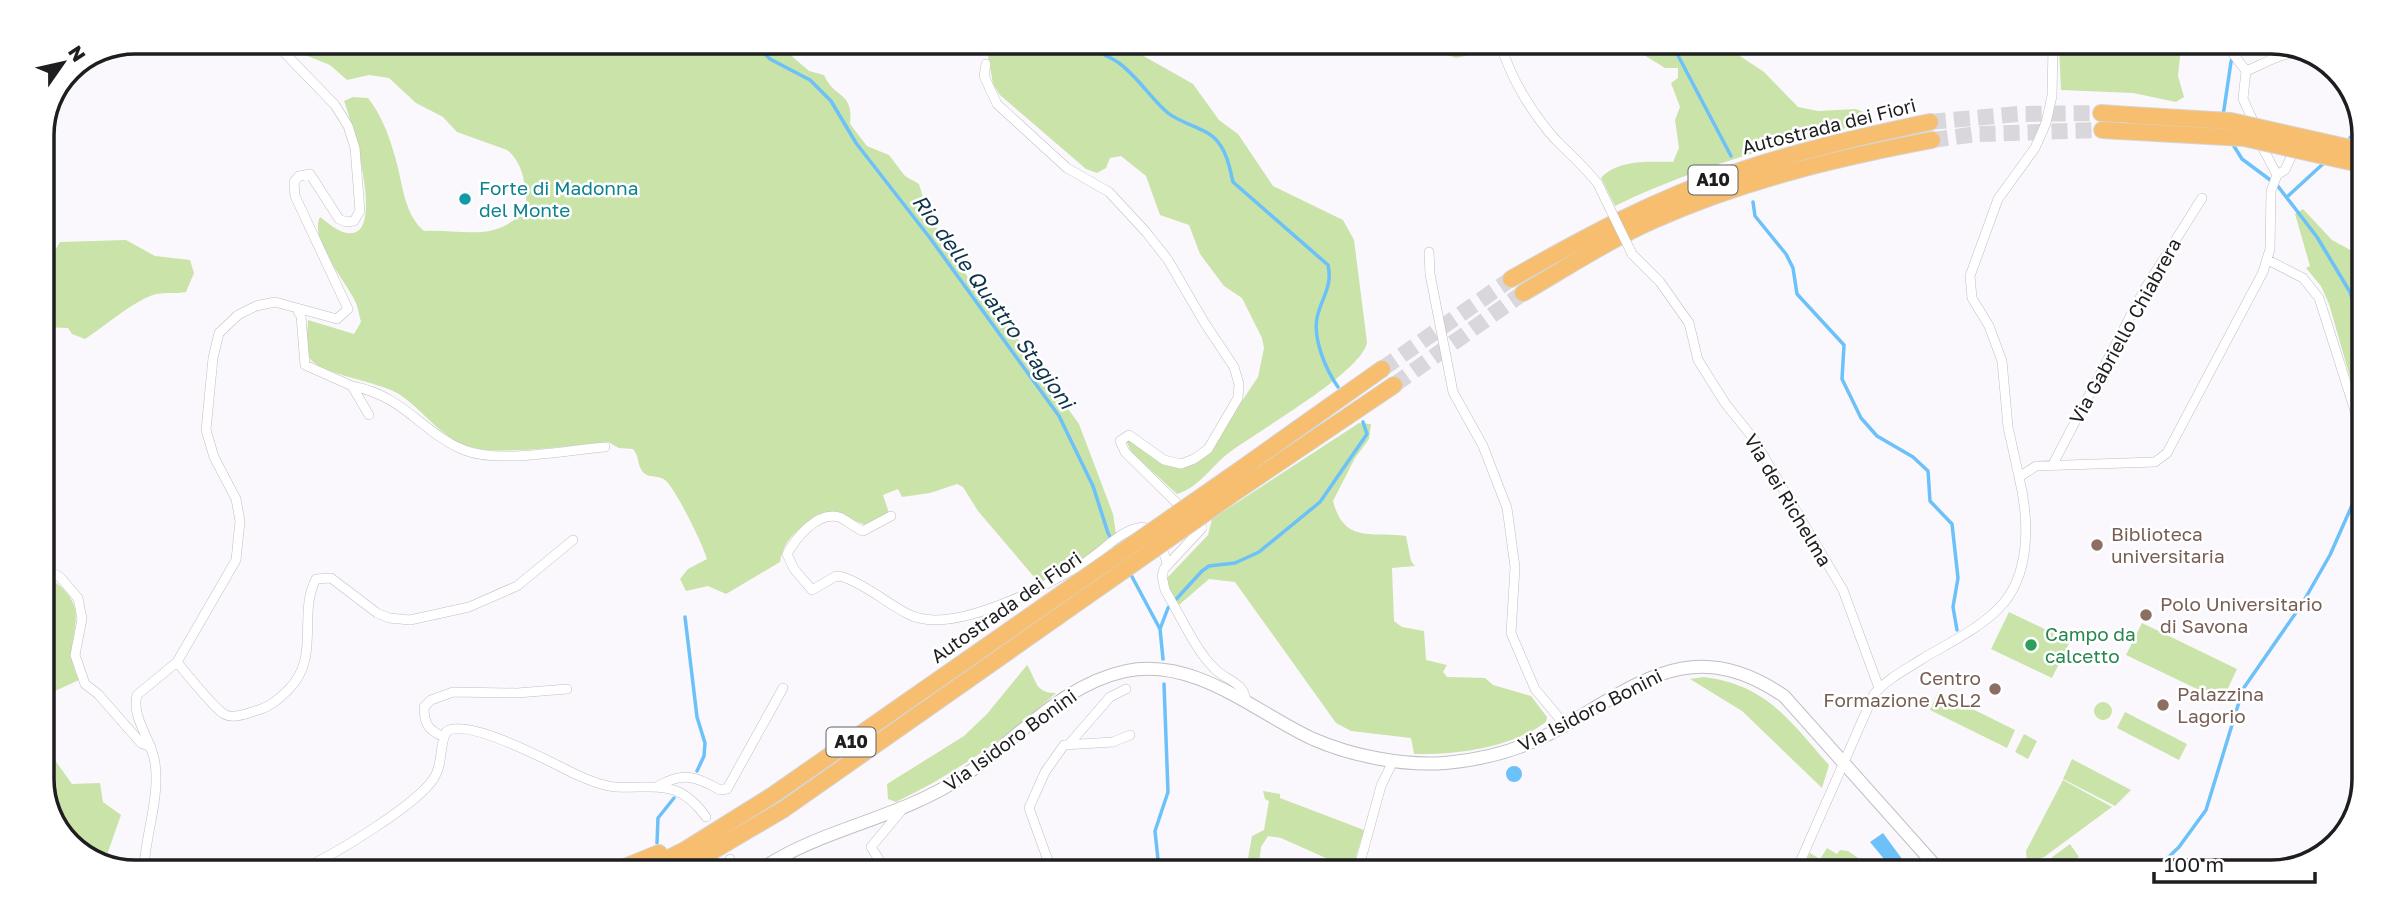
<svg xmlns="http://www.w3.org/2000/svg" width="2406" height="914" font-family="'Golos Text',sans-serif">
  <style>
    .green { fill: #cae3a9 }
    .water { fill: #6cc1f9 }
    .lines { fill: none; stroke-linecap: round; stroke-linejoin: round }
    .stream { stroke: #6cc1f9; stroke-width: 3.5 }
    .highway-tunnel { stroke: #d9d7dc; stroke-width: 16; stroke-dasharray: 16 8; stroke-linecap: butt }
    .street-casing { stroke: #c0bec3; stroke-width: 10 }
    .secondary-casing { stroke: #c0bec3; stroke-width: 14 }
    .highway-casing { stroke: #d6d6d7; stroke-width: 18 }
    .street { stroke: #fff; stroke-width: 9 }
    .secondary { stroke: #fff; stroke-width: 12 }
    .highway { stroke: #f6be6e; stroke-width: 16 }
    .street-bridge-casing { stroke: #c0bec3; stroke-width: 10; stroke-linecap: butt }
    .highway-bridge-casing { stroke: #d6d6d7; stroke-width: 18; stroke-linecap: butt }
    .street-bridge { stroke: #fff; stroke-width: 9 }
    .highway-bridge { stroke: #f6be6e; stroke-width: 16 }
    .culture-dot { fill: #0f9aa8; stroke: #fff; stroke-width: 2.5 }
    .education-dot { fill: #8d6e63; stroke: #fff; stroke-width: 2.5 }
    .leisure-dot { fill: #2e9e5b; stroke: #fff; stroke-width: 2.5 }
    .labels { text-anchor: middle; stroke-width: 5; stroke-linejoin: round; paint-order: stroke }
    .shield { fill: #fff; stroke: #626162; stroke-width: 2 }
    .shield-label { font-size: 18px; font-weight: bold; fill: #1e1d1f }
    .street-label { font-size: 19px; fill: #1e1d1f; stroke: #fff }
    .culture-label { font-size: 19px; fill: #0d838f; stroke: #fff; text-anchor: start }
    .education-label { font-size: 19px; fill: #785e54; stroke: #fff; text-anchor: start }
    .leisure-label { font-size: 19px; fill: #27864d; stroke: #fff; text-anchor: start }
    .water-label { font-size: 21px; font-style: italic; fill: #0f344b; stroke: #fff }
    .rim { fill: none; stroke: #1e1d1f; stroke-width: 3.5 }
  </style>
  <rect width="100%" height="100%" fill="#faf8fd"/>
  <path class="green" d="M289,42l489,2 31,27 15,4c10,24 30,16 26,49l17,22 22,9 16,21 14,8 9,30 41,65 31,35 79,110 34,90 3,20 -37,29 -39,21 -62,-73 -15,-24 -6,-3 -27,9 -28,4 -4,-8 -15,6 6,18 -24,12 -33,-14c-25,13 -47,21 -52,51l-54,32 -18,-8 -22,5 -6,-12 8,-10 19,-10c-4,-14 -31,-70 -42,-79 -7,-6 -19,0 -24,-11 -4,-7 -2,-13 -8,-20l-14,-1 -11,-6c-33,3 -109,14 -138,5 -30,-9 -48,-39 -73,-54 -22,-12 -71,-18 -85,-32 -9,-8 -4,-30 -4,-41l46,14 7,-12c-2,-7 -3,-15 -6,-21 -10,-21 -46,-61 -35,-84 7,5 16,13 23,15 48,16 7,-115 1,-131l9,-4 15,1c15,19 23,43 29,66 6,23 8,51 27,67 40,-2 73,13 103,-24 -2,-21 -2,-42 -20,-57l-50,-18 -14,-15 -27,-14 -27,-25 -20,-3 -22,5 -17,-15 -35,-14z
    M986,44h144l3,6 60,34 26,36 19,14 35,52 70,34 11,20 13,102c-3,29 -111,90 -137,110 -19,14 -30,35 -53,42l-46,-42 -4,-10 5,-1 35,24 17,3 28,-22 46,-69 6,-29 -2,-10 -20,-40 -18,-12 -24,-32 -11,-29 -29,-10 -14,-39 -25,-20 -11,2 -4,10 -9,5 -11,-4 -86,-74 -7,-11z
    M1435,45h46l-4,8 -21,5 -17,-6z
    M1628,45l97,1 39,26 34,35 20,4 38,-2 12,5 6,7c-88,22 -178,45 -259,85l-14,-28c18,-19 48,-16 72,-16l6,-14 -4,-28 5,-13 -9,-24 7,-5v-10h-13z
    M2059,46l122,1 -3,29 6,21 -8,5 -43,-9 -72,-3z
    M2303,209l29,31 22,12 9,13 -1,92 -3,1 3,13v48l-33,-115 -8,-18 -15,-18 4,-2 -15,-52z
    M126,240l29,16 35,4 4,13 -8,19c-10,2 -20,0 -29,2 -20,4 -53,33 -72,45l-13,-5 -4,-6 -26,-1v-61h4l14,-24z
    M1359,423l12,1 -2,15 -14,19 -22,43c11,44 41,30 73,35l5,25 4,5 -23,2 2,53 8,6 22,4 2,29 21,5 -4,7 4,5 38,1 8,7 38,11 16,21 -1,5c-36,26 -88,33 -132,32l-3,-16 -60,-7 -15,-8 -101,-141 -26,-3 -30,26 -12,-18v-9l41,-43 4,-16z
    M42,573c64,39 13,60 37,107l-35,16z
    M2009,612l61,29 -18,37 -61,-29z
    M2142,623l95,46 -15,32 -96,-46z
    M1027,665c10,15 7,28 29,28 -49,44 -101,81 -160,109l-8,-3 -1,-15 77,-48 23,-22z
    M1704,677c63,8 86,44 125,88l-7,23 -80,-77 -52,-32z
    M1938,692l77,38 -8,18 -77,-38z
    M2094 711a9 9 0 1 1 18 0a9 9 0 1 1-18 0Z
    M2125,712l62,32 -8,16 -62,-32z
    M2024,734l13,7 -9,18 -13,-7z
    M42,742l30,42 28,-1 3,19 18,13 -18,51 -42,-31 -19,-49z
    M2072,759l59,31 -16,16 -52,-27z
    M2063,780l49,27 -68,50 -17,6 -1,-12z
    M1263,791l17,3v4l84,32 -10,33 -10,-4 -7,4 -56,-25 -13,-2 -7,11 -2,17 14,-1 14,7h-41l6,-34 12,-6 5,-29 -4,-2z
    M2070,844l9,13 -20,14h-17l-3,-4z
    M1827,848l10,6 3,-4 8,1 13,9 -3,11h-57l9,-18 10,6z"/>
  <path class="water" d="M1506 774a8 8 0 1 1 16 0a8 8 0 1 1-16 0Z
    M1883,833l22,30 -11,8 -24,-29z"/>
  <g class="lines">
    <path class="stream" d="M755,43l15,16 40,21 21,21 25,42 74,95 129,178 34,70 15,47 10,18
      M1086,44c10,8 23,12 33,19 19,14 33,37 49,50 15,12 38,14 50,29 9,11 12,27 15,40l95,83c5,22 -7,33 -11,53 -4,22 9,52 21,69
      M1673,46l58,110
      M2223,116l8,-54 6,-15
      M2350,138l12,-14
      M2232,143l10,16 35,26 40,52 33,55 12,38
      M2287,197l38,-35
      M1753,202l2,14 31,38 7,14 4,26 47,51 -2,34 19,39 16,18 36,21 15,14 2,30 22,23 6,54 -5,29 4,23
      M1130,573l30,56 3,30
      M685,617l12,100 8,26 -1,13 -7,15
      M1160,629l8,-21 34,-37 7,-5 26,-3 24,-11 61,-50 47,-68 -4,-12
      M657,843l1,-25 16,-20
      M1159,869l-4,-38 13,-39 -4,-108
      M2153,872l26,-25 27,-37 37,-121 59,-85 28,-49 31,-70"/>
    <path class="highway-tunnel" d="M1930,122l88,-8 83,-1
      M1932,140l45,-6 125,-4
      M1382,369l129,-90
      M1394,385l129,-92"/>
    <defs>
      <path id="street" d="M1501,45c9,32 32,70 55,95 15,15 29,27 42,44
        M2228,47l18,24
        M986,64l-2,12 13,28 70,64 42,24 37,40 22,28 36,62 30,45 5,17 -1,14 -30,51 -14,10 -13,5 -17,-4 -35,-25 -9,6 5,11 77,76 -38,41 -2,7 3,14c14,23 30,59 48,77 12,14 32,14 33,35
        M2254,123l-11,-24 3,-28c20,-8 44,-24 65,-17
        M2259,141l18,34
        M1429,252l1,22 23,118 30,54 24,62 8,59 -4,66 24,56 30,36
        M1632,254l28,28 29,41 9,37 27,43 28,35 90,152 36,98
        M2268,260l35,18 16,20 43,135
        M296,308l5,8 4,49 47,21 17,29
        M352,386c53,10 70,47 112,64 35,14 102,0 141,-3
        M2052,466l91,-174 59,-94
        M2019,477l-11,-50 -6,-66 -13,-35 -17,-28 -2,-22 28,-77 37,-51 11,-25 6,-27 1,-50
        M891,516l-28,15c-8,-3 -16,-11 -24,-14 -22,-6 -43,21 -52,37l7,15 18,21 24,-14 7,1c24,8 43,26 65,37 43,23 138,-28 176,-51 20,-12 35,-33 59,-36 12,11 21,21 24,37
        M42,567l18,10 18,21 4,21 -7,36 10,29 13,10 43,49 10,4
        M177,662c9,11 36,45 47,52 10,6 26,-2 37,-5 10,-3 19,-11 26,-18 35,-33 10,-76 29,-112l15,-1 46,35 12,5 21,2 59,-13 48,-21 56,-46
        M444,737c-16,-7 -20,-13 -20,-30l7,-7 22,-8 64,1 50,-4
        M1070,743l40,-46 16,-8
        M658,786c25,-14 38,-10 62,4l7,-1 56,-101
        M730,859l4,9
        M144,867c2,-34 16,-70 11,-104 -3,-23 -24,-45 -18,-68l40,-33 59,-102 4,-39 -4,-22 -22,-42 -8,-27 7,-72 6,-25 19,-18 18,-9 19,-4 62,17 11,-10 -53,-113 -1,-14 5,-6 11,-2 29,45 7,3 8,-1 6,-10 -5,-63 -7,-22 -13,-21 -61,-63
        M307,867c29,-14 110,-62 127,-89 9,-14 5,-31 12,-46 19,-16 107,31 129,42 13,6 27,12 41,13 41,2 62,-9 90,30
        M885,869l-14,-22 30,-36
        M1051,869l-22,-61 16,-36 19,-27 49,-3 17,-7
        M1358,870l23,-84 12,-25
        M1796,871l78,-177c13,-15 31,-24 48,-35 25,-15 55,-29 76,-50 34,-33 31,-91 21,-132l17,-11 119,-4 12,-9 96,-181 7,-23 1,-58 6,-16 8,-5 10,-22"/>
      <path id="secondary" d="M763,868c60,-40 136,-49 199,-91 55,-36 98,-92 164,-106 69,-14 129,41 187,68 39,17 90,27 132,24 34,-3 67,-11 98,-26 86,-43 142,-109 241,-41l156,175"/>
      <path id="highway" d="M2101,113l29,2
        M2102,130l17,1
        M1511,279c72,-41 144,-80 222,-106 64,-22 130,-37 197,-51
        M1523,293c43,-25 86,-53 131,-73 90,-40 183,-62 278,-80
        M1231,476l151,-107
        M1240,489l154,-104
        M622,868l37,-15
        M648,868l37,-18 88,-55 274,-191
        M684,868l100,-59 272,-191"/>
    </defs>
    <use href="#street" class="street-casing"/>
    <use href="#secondary" class="secondary-casing"/>
    <use href="#highway" class="highway-casing"/>
    <use href="#street" class="street"/>
    <use href="#secondary" class="secondary"/>
    <use href="#highway" class="highway"/>
    <defs>
      <path id="street-bridge" d="M1598,184l34,70"/>
      <path id="highway-bridge" d="M2130,115l101,6 133,30
        M2119,131l125,7 120,27
        M1047,604l184,-128
        M1056,618l184,-129"/>
    </defs>
    <use href="#street-bridge" class="street-bridge-casing"/>
    <use href="#highway-bridge" class="highway-bridge-casing"/>
    <use href="#street-bridge" class="street-bridge"/>
    <use href="#highway-bridge" class="highway-bridge"/>
  </g>
  <circle class="culture-dot" cx="465" cy="199" r="7"/>
  <g class="education-dot">
    <circle cx="2097" cy="545" r="7"/>
    <circle cx="2146" cy="615" r="7"/>
    <circle cx="1995" cy="689" r="7"/>
    <circle cx="2163" cy="705" r="7"/>
  </g>
  <circle class="leisure-dot" cx="2031" cy="645" r="7"/>
  <g class="labels">
    <g class="shield">
      <rect x="1688.5" y="165.5" width="49" height="29" rx="5"/>
      <rect x="826.5" y="727.5" width="49" height="29" rx="5"/>
    </g>
    <g class="shield-label">
      <text x="1713" y="186">A10</text>
      <text x="851" y="748">A10</text>
    </g>
    <g class="street-label">
      <text transform="translate(1829 126) rotate(-14)" y="7">Autostrada dei Fiori</text>
      <text transform="translate(2125 331) rotate(-61)" y="7">Via Gabriello Chiabrera</text>
      <text transform="translate(1788 500) rotate(59)" y="7">Via dei Richelma</text>
      <text transform="translate(1006 607) rotate(-35)" y="7">Autostrada dei Fiori</text>
      <text transform="translate(1590 710) rotate(-27)" y="7">Via Isidoro Bonini</text>
      <text transform="translate(1010 740) rotate(-36)" y="7">Via Isidoro Bonini</text>
    </g>
    <g class="culture-label">
      <text x="479" y="195">Forte di Madonna<tspan x="479" dy="22">del Monte</tspan></text>
    </g>
    <g class="education-label">
      <text x="2111" y="541">Biblioteca<tspan x="2111" dy="22">universitaria</tspan></text>
      <text x="2160" y="611">Polo Universitario<tspan x="2160" dy="22">di Savona</tspan></text>
      <text x="1981" y="685" text-anchor="end">Centro<tspan x="1981" dy="22">Formazione ASL2</tspan></text>
      <text x="2177" y="701">Palazzina<tspan x="2177" dy="22">Lagorio</tspan></text>
    </g>
    <g class="leisure-label">
      <text x="2045" y="641">Campo da<tspan x="2045" dy="22">calcetto</tspan></text>
    </g>
    <g class="water-label">
      <text transform="translate(993 302) rotate(54)" y="7">Rio delle Quattro Stagioni</text>
    </g>
  </g>
  <path d="M0 0H2406V914H0ZM135 54H2271A81 81 0 0 1 2352 135V779A81 81 0 0 1 2271 860H135A81 81 0 0 1 54 779V135A81 81 0 0 1 135 54Z" fill="#fff" fill-rule="evenodd"/>
  <path class="rim" d="M135 54H2271A81 81 0 0 1 2352 135V779A81 81 0 0 1 2271 860H135A81 81 0 0 1 54 779V135A81 81 0 0 1 135 54Z"/>
  <g transform="translate(63 63) rotate(56)" stroke="#ffffff" stroke-width="5" paint-order="stroke">
  <path d="M0-5L12 26L0 18L-12 26Z" fill="#1e1d1f"/>
  <text y="-10" font-size="19" font-weight="bold" text-anchor="middle" fill="#1e1d1f">N</text>
  </g>
  <path d="M2154 872v10h161v-10" fill="none" stroke="#1e1d1f" stroke-width="3.5"/>
  <text x="2164" y="872" font-size="21" fill="#1e1d1f" stroke="#ffffff" stroke-width="5" paint-order="stroke">100 m</text>
</svg>
